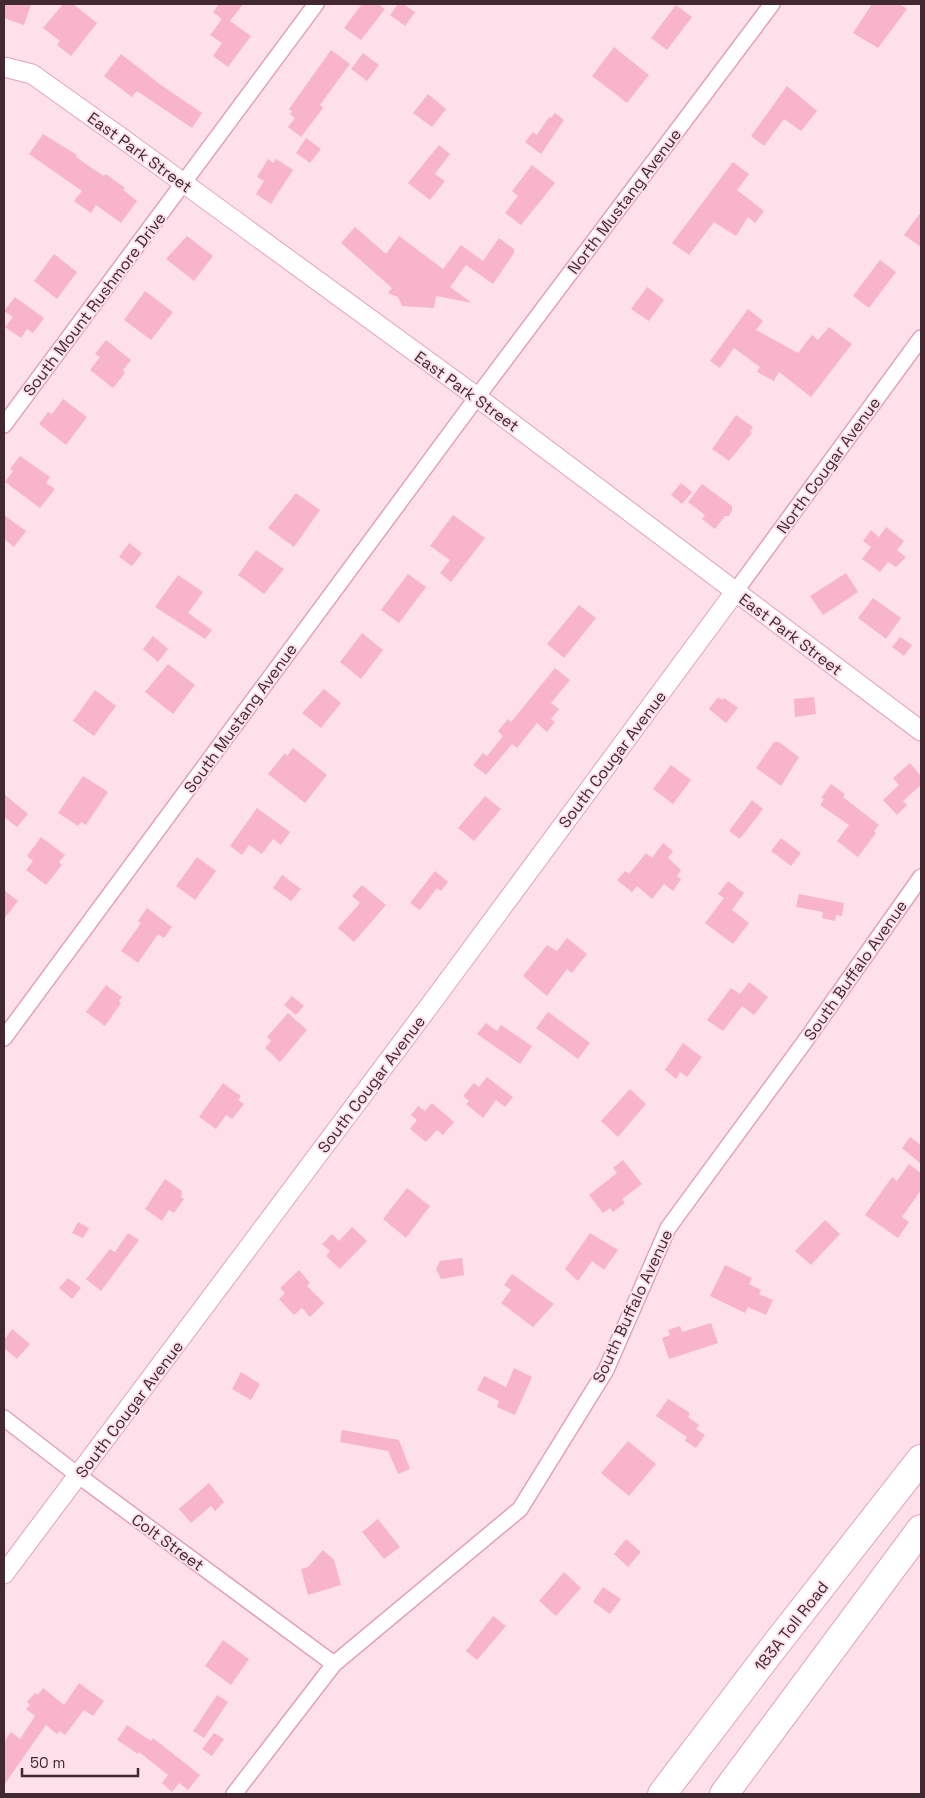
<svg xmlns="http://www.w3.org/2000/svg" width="925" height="1798" font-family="'Space Grotesk',sans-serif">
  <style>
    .building { fill: #f8b4cb }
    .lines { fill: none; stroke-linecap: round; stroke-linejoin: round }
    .minor-casing { stroke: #e4a1b8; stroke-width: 18 }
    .tertiary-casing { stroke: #e4a1b8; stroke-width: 21 }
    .motorway-casing { stroke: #e4a1b8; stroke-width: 30 }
    .minor { stroke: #fff; stroke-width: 15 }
    .tertiary { stroke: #fff; stroke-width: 19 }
    .motorway { stroke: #fff; stroke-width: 28 }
    .labels { text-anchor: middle; stroke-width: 4; stroke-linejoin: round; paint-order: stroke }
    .street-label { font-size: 16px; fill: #422831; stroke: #fde0e9 }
  </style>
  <rect width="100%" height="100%" fill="#fde0e9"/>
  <path class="building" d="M4,4h27l-7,21 -20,-7z
    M63,4h10l24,19 -26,33 -14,-11 3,-4 -17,-13z
    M219,4h24l-13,17 21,15 -23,31 -15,-11 9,-13 -12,-8 12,-16 -9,-7z
    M362,4h16l7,5 -24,31 -17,-12z
    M398,4h5l12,8 -10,14 -15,-11z
    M872,4h28l7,5 -29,39 -25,-15z
    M676,5l16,12 -25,33 -16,-12z
    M614,47l35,28 -22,28 -35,-27z
    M331,50l19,14 -30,41 3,3 -22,29 -13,-10 7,-9 -5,-4 2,-3 -3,-2z
    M363,53l16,12 -12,16 -16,-12z
    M121,54l40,31 41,28 -10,15 -55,-37 -5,6 -28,-21z
    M787,86l30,25 -16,20 -17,-12 -20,27 -13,-10z
    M428,94l18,15 -14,18 -19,-14z
    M555,113l9,7 -23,34 -16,-12 8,-10 4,3 12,-18 2,1z
    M43,134l34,21 -1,2 20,14 8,5 2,-2 19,14 -2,2 14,11 -16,22 -25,-18 -5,8 -17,-12 8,-10 -53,-37z
    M306,138l15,11 -11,14 -14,-10z
    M439,145l11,9 -15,20 10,7 -15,19 -22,-17z
    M268,159l5,4 3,-4 17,11 -22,34 -15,-10 8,-13 -7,-4z
    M733,162l16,12 -12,16 27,21 -9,12 -7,-6 -12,19 -22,-14 -25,33 -17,-12z
    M532,165l23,18 -34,42 -16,-12 13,-17 -6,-5z
    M921,212v35l-17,-12z
    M355,227l31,27 13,-18 44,33 18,-24 22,16 16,-23 15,11v4l-21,31 -27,-19 -16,22 22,16 -36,-7 -2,12 -32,-2 -4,-9 -10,-4 4,-5 -51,-45z
    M187,236l26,20 -19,25 -28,-22z
    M54,254l23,18 -20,27 -23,-18z
    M880,260l16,12 -27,36 -16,-12z
    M647,287l17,13 -15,21 -18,-12z
    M145,291l28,21 -22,28 -27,-20z
    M15,297l29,21 -11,15 -6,-4 -6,9 -16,-11 8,-10 -9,-6z
    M748,309l15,12 -7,9 42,23 14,-18 6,5 11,-13 23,17 -41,53 -32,-25 -5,9 -17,-9 3,-5 -26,-19 -14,20 -10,-7z
    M106,340l25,20 -8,10 2,3 -12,15 -23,-18 10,-13 -5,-3z
    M63,399l24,18 -21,28 -27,-21 9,-12 4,2z
    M736,415l17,12 -3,5 2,1 -23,28 -17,-12z
    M20,456l30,21 -4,6 9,6 -15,19 -35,-26 8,-11 -3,-2z
    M681,483l11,9 -10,12 -11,-9z
    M702,484l30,22v5l-3,5h-4l-10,13 -13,-10 3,-4 -17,-13z
    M296,493l24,17 -26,37 -26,-19z
    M4,515l22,16 -12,16 -10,-8z
    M453,515l32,23 -34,44 -11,-9 10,-13 -20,-14z
    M886,527l18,14 -7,9 9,7 -10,10 -8,-5 -8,10 -18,-13 9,-12 -8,-6 8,-11 8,7z
    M129,543l13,10 -10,13 -13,-9z
    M256,550l28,19 -20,25 -26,-19z
    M846,573l12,19 -35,23 -13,-19z
    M408,574l18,13 -27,36 -18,-13z
    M178,575l25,17 -15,21 24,17 -7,9 -50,-32z
    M873,598l28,20 -15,21 -28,-21z
    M579,605l17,13 -32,40 -17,-14z
    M362,633l21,17 -22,29 -21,-17z
    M153,636l15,13 -10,13 -15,-13z
    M900,637l12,8 -8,11 -12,-9z
    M168,664l27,21 -22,29 -28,-22z
    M555,668l15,12 -19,23 8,6 -8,10 4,3 -8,10 -10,-9 -20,25 -5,-4 -26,31 -13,-10 10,-12 4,3 16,-20 -5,-5 10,-12 3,3z
    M324,689l17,14 -20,25 -19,-15z
    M95,690l21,16 -22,30 -21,-15z
    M718,697l4,3 2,-2 14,10 -12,15 -17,-14z
    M814,697l2,17 -21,3 -1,-18z
    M774,742h5l20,15 -18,29 -25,-18z
    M293,748l34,27 -22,28 -37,-29 17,-21 2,3z
    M910,763l11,13v9l-18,16 4,4 -10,10 -14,-15 16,-15 -6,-7z
    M671,765l20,15 -18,24 -20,-15z
    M83,776l25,16 -22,33 -5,-3 -3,4 -20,-13z
    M831,784l14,10 -2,3 36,28 -5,6 2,2 -18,24 -21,-16 12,-16 -29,-20 4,-6 -3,-1z
    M4,794l24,20 -11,13 -13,-10z
    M485,796l16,13 -27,32 -16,-13z
    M752,800l11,9 -23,30 -11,-8z
    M257,808l33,24 -9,13 -8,-6 -11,15 -13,-9 -7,10 -12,-9z
    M41,837l24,18 -6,7 3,3 -16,20 -20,-15 7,-9 -6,-5z
    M781,838l20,15 -10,13 -20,-15z
    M663,843l10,8 -5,7 13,12 -4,6 4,3 -8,12 -9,-7 -12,15 -15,-13 -5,6 -15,-12 8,-9 4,3 17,-21 6,5z
    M197,857l19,14 -21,29 -19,-14z
    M435,871l13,11 -7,9 -4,-3 -17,22 -10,-7z
    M282,875l19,14 -10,12 -18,-13z
    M728,881l16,12 -12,17 17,13 -16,21 -28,-21 19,-25 -6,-4z
    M362,885l24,20 -32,37 -16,-14 22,-25 -8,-7z
    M4,890l14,11 -14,18z
    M799,894l45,9 -2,13 -6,-1 -1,6 -13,-3 1,-6 -27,-5z
    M147,908l25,19 -8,11 -6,-4 -20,29 -17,-12 20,-28 -3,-2z
    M567,938l20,16 -15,19 -5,-4 -20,27 -24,-20 24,-31 10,6z
    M749,982l19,15 -14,18 -12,-9 -19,25 -16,-11 24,-32 9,6z
    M106,985l16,12 -3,4 2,2 -16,23 -19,-14z
    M292,996l12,10 -8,9 -12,-10z
    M548,1012l42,31 -12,16 -42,-31z
    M288,1013l19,17 -27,32 -15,-14 6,-7 -4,-4z
    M486,1023l11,8 4,-6 31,21 -12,18 -43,-30z
    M683,1043l19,14 -15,20 -7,-5 -4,7 -11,-9z
    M487,1077l26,20 -8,10 -9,-7 -13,18 -17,-14 3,-3 -6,-5 11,-13 5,4z
    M223,1083l18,13 -3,4 6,4 -12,15 -6,-4 -10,14 -17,-12z
    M630,1089l16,15 -28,33 -17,-16z
    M432,1103l22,19 -11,13 -6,-5 -11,12 -16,-13 7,-9 -6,-5 7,-9 7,5z
    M910,1137l11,8v19l-19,-16z
    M623,1160l19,24 -20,15 3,4 -12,9 -3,-4 -7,5 -14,-18 28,-22 -4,-5z
    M909,1164l12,9v17l-19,27 7,5 -11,16 -33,-23 27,-38 5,4z
    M165,1179l17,12 -1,6 3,2 -10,14 -5,-3 -7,11 -17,-12z
    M407,1188l23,18 -24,32 -23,-19z
    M825,1220l15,14 -29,31 -16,-14z
    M78,1222l11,6 -6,10 -11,-5z
    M352,1227l15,14 -27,28 -14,-13 4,-5 -8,-7 10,-10 7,7z
    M128,1233l11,7 -38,51 -15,-12 24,-30 5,3z
    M590,1233l28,17 -14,20 -12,-9 -14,20 -13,-12z
    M462,1258l2,17 -23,4 -5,-10 4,-8z
    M725,1265l27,13 -3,6 12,6 -2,4 14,6 -7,15 -18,-8 -3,6 -35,-17z
    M299,1270l11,13 -3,3 17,17 -14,14 -8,-9 -8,7 -15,-16 6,-6 -5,-5z
    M512,1274l42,30 -21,23 -32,-24 10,-13 -7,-5z
    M68,1278l13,10 -9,11 -13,-11z
    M711,1323l7,20 -49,16 -7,-21 8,-3 -2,-5 12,-4 2,6z
    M12,1329l18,15 -13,15 -13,-11v-8z
    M514,1368l18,9 -17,38 -18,-8 2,-6 -22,-11 7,-14 22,11z
    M241,1372l19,12 -9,16 -19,-11z
    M668,1399l22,14 -2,4 11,8 -3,4 9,6 -9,13 -11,-7 2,-4 -31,-21z
    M342,1430l57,10 11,29 -12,5 -10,-23 -48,-9z
    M628,1441l28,23 -27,32 -28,-23z
    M209,1483l15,19 -9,9 -4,-5 -20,17 -12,-14z
    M378,1519l22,28 -16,12 -22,-27z
    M626,1539l15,13 -13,15 -14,-13z
    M323,1550l11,10 7,25 -33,10 -7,-26 7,-2z
    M564,1572l17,16 -25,28 -17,-15z
    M603,1587l18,12 -11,15 -17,-12z
    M493,1616l13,10 -29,34 -11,-9z
    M223,1640l26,19 -18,26 -26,-19z
    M79,1683l25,18 -11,15 -9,-6 -19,25 -5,-4 -3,3 -11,-9 -42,60v-43l7,-10 9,7 15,-23 -9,-7 4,-4 -3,-3 8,-9 3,2 5,-7 21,17z
    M217,1695l11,7 -24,36 -11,-7z
    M127,1725l24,16 2,-3 47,37 -12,15 -9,-7 -7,9 -10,-9 6,-8 -29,-23 -1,2 -21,-14z
    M214,1733l10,6 -12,17 -10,-7z"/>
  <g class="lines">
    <defs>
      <path id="minor" d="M4,425l312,-421
        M735,592l186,-254
        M4,1038l473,-641 295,-393
        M4,1418l75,58 255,188
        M234,1794l100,-130 186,-155 86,-139 62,-142 135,-184 118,-167"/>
      <path id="tertiary" d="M4,67l28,7 87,62 358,261 444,334
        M4,1574l426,-569 305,-413"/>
      <path id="motorway" d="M662,1794l111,-146 148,-189
        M724,1794l197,-265"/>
    </defs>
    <use href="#minor" class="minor-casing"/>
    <use href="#tertiary" class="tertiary-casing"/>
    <use href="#motorway" class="motorway-casing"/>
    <use href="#minor" class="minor"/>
    <use href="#tertiary" class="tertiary"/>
    <use href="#motorway" class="motorway"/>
  </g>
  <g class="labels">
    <g class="street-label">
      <text transform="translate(140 152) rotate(36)" y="6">East Park Street</text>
      <text transform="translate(624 201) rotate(-53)" y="6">North Mustang Avenue</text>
      <text transform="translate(94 304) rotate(-53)" y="6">South Mount Rushmore Drive</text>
      <text transform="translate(467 391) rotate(36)" y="6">East Park Street</text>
      <text transform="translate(828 465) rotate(-54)" y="6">North Cougar Avenue</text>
      <text transform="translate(791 634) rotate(37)" y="6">East Park Street</text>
      <text transform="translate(240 718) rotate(-54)" y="6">South Mustang Avenue</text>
      <text transform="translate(612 759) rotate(-53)" y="6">South Cougar Avenue</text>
      <text transform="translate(855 970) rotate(-55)" y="6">South Buffalo Avenue</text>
      <text transform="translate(371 1084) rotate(-53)" y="6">South Cougar Avenue</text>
      <text transform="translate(632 1306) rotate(-65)" y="6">South Buffalo Avenue</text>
      <text transform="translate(129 1409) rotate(-53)" y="6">South Cougar Avenue</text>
      <text transform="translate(168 1542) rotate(36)" y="6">Colt Street</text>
      <text transform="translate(791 1626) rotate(-52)" y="6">183A Toll Road</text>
    </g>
  </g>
  <rect width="925" height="1798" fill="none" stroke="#422831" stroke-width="10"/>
  <path d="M22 1768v8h116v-8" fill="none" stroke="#422831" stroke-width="2.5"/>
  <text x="30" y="1768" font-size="15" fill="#422831" stroke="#fde0e9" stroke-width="4" paint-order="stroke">50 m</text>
</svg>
